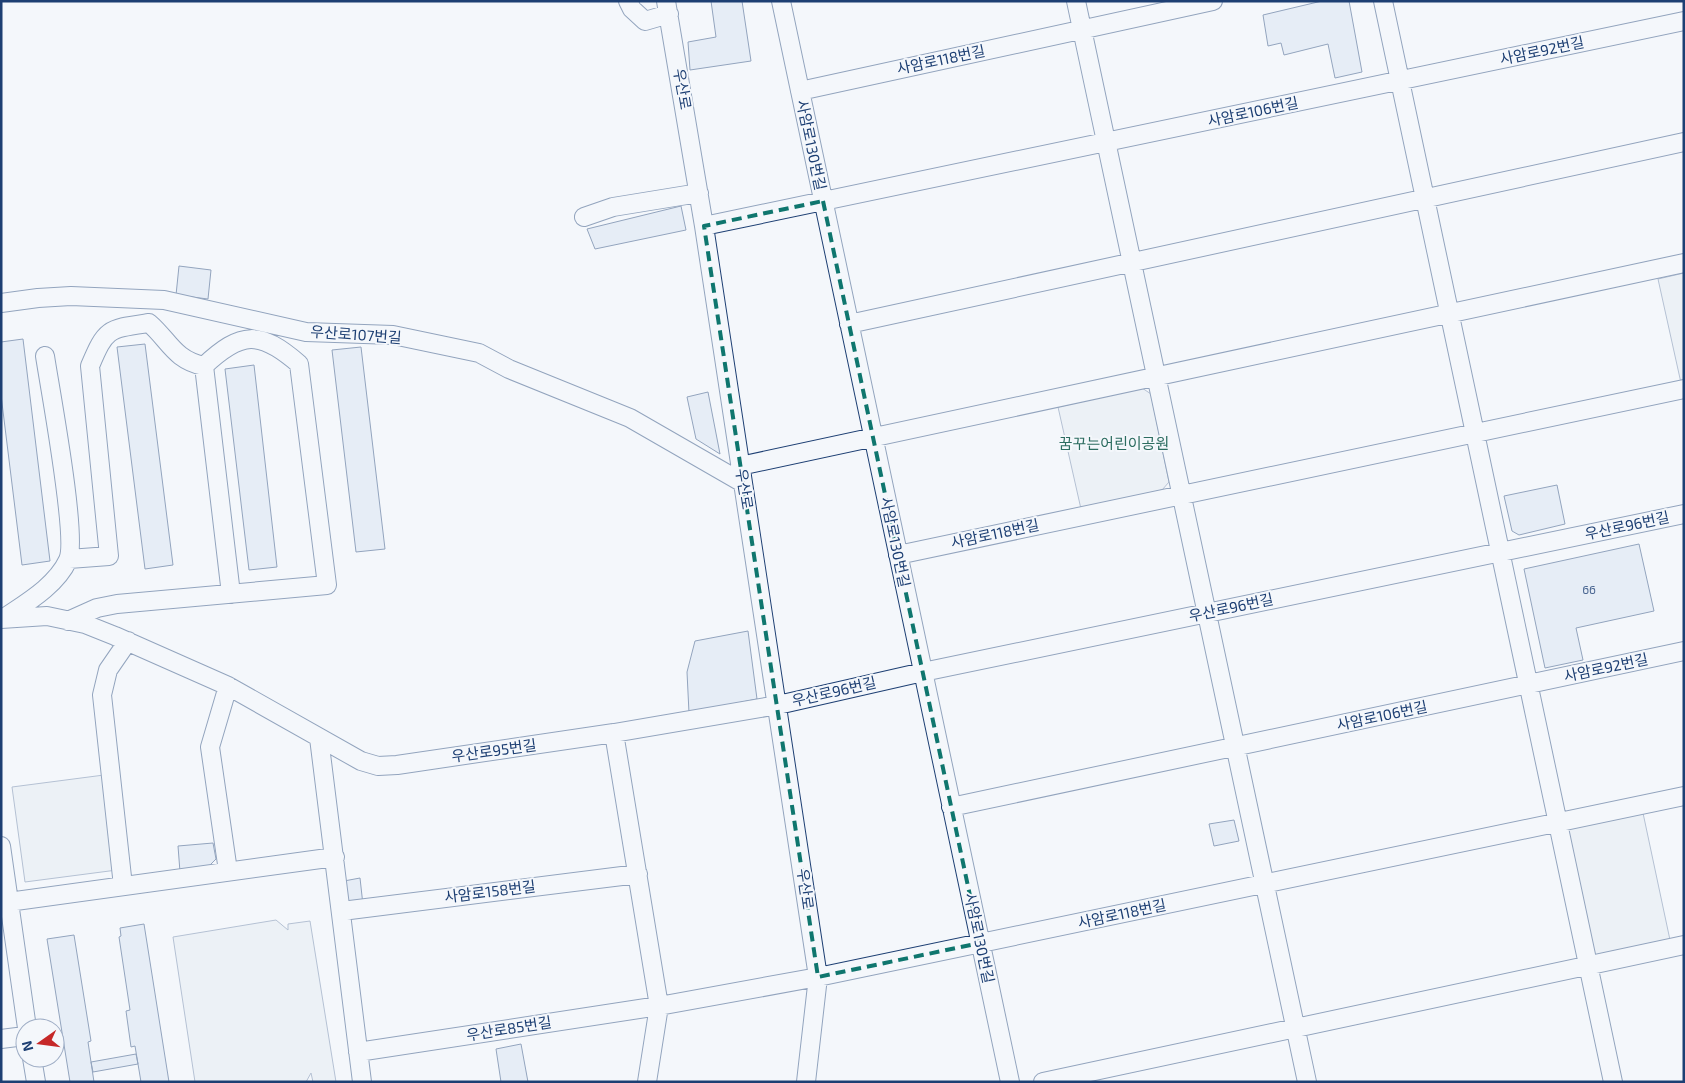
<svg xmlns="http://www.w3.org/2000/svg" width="1685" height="1083" font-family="'Exo 2','Noto Sans KR',sans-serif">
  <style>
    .green { fill: #e3e9f0; stroke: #687fa3 }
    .building { fill: #d5e0f0; stroke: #1d3f73 }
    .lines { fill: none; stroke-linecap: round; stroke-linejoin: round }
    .minor-casing { stroke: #1d3f73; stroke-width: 20 }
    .minor { stroke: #f4f7fb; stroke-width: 18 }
    .marked { fill: none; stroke: #0f766e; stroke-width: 4; stroke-dasharray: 10 6; stroke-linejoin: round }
    .labels { text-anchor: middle; stroke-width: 4; stroke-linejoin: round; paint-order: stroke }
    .number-label { font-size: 12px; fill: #4b6792 }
    .street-label { font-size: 15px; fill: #1d3f73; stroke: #f4f7fb }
    .park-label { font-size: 15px; fill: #2c6c60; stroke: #f4f7fb }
  </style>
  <rect width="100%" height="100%" fill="#f4f7fb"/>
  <path class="green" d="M1684,273v109l-3,1 -23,-104z
    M1142,388l9,6 18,88 -7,8 -81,19 -23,-102z
    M104,775l13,95 -92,12 -13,-95z
    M1643,813l27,127 -77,16 -27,-127z
    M276,920l12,10v-6l22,-3 26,161h-23l-2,-9 -5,9h-111l-22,-145z"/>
  <path class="building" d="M711,1h31l9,60 -61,9 -2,-28 28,-5z
    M1322,1h27l13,71 -27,6 -7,-34 -44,11 -3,-12 -13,3 -5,-31z
    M681,206l5,24 -91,19 -8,-20z
    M179,266l32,4 -3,29 -32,-4z
    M23,339l27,222 -28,4 -21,-170v-53z
    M145,344l28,221 -28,4 -28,-222z
    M361,347l24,202 -29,3 -24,-202z
    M254,365l23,202 -28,3 -24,-201z
    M708,392l12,62 -24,-15 -9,-42z
    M1557,485l8,39 -46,11 -7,-4 -8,-35z
    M1639,544l15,67 -78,17 7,32 -38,8 -21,-99z
    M748,631l9,68 -68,14 -2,-41 8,-31z
    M1234,820l5,21 -25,5 -5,-22z
    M213,843l3,16 -9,9 -27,4 -2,-26z
    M360,878l3,27 -15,2 -4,-26z
    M144,924l25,158h-28l-6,-36 -4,1 -5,-36 4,-1 -11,-73 2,-1 -1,-8z
    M74,935l17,106 -3,1 6,40h-24l-23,-143z
    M521,1044l7,38h-27l-5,-33z
    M136,1054l2,10 -45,8 -2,-10z"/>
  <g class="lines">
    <defs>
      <path id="minor" d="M628,1l4,8 13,12 24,-7
        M666,1l38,225 114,751 -12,105
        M781,1l229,1081
        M1076,1l231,1081
        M1383,1l230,1081
        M800,91l413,-90
        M584,217l29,-10 86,-14
        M704,226l980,-205
        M1,303l37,-5 33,-2 93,4 142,32 87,3 86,18 30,16 121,49 113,65
        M849,324l835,-182
        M740,466l944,-203
        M898,555l786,-166
        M69,559l40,-3 -19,-190c16,-38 18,-37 59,-43 20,17 25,37 55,43l27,228
        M4,618c22,-15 52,-32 64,-58 10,-22 -18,-171 -23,-204
        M1,619l46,-3 38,8 30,12 113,50 133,75 17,5 19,-1 217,-32 164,-28 145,-33 761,-158
        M68,621l29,-13 20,-4 210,-19 -28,-221c-39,-34 -58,-33 -95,2
        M614,733l45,273 -12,76
        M319,738l43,344
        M951,807l733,-156
        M1,846l26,182
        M228,871l-18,-124 18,-61
        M123,886l-21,-191 6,-25 20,-29
        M1,903l334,-46
        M342,911l296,-37
        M1,1039l24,-3
        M358,1052l301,-46 159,-29 866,-181
        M32,1058l4,24
        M1043,1082l641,-137"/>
    </defs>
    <use href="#minor" class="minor-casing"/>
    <use href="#minor" class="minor"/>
  </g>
  <path d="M0 0H1685V1083H0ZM823,201l157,742 -162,34 -114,-751z" fill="#f4f7fb" fill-opacity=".55" fill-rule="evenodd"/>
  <path class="marked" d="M823,201l157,742 -162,34 -114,-751z"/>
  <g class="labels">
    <g class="number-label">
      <text x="1589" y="594">66</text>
    </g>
    <g class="street-label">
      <text transform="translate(1542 51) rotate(-12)" y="5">사암로92번길</text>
      <text transform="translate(941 60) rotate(-12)" y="5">사암로118번길</text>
      <text transform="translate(682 89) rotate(80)" y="5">우산로</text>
      <text transform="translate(1253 112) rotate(-12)" y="5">사암로106번길</text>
      <text transform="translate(811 145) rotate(78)" y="5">사암로130번길</text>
      <text transform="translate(356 335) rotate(4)" y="5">우산로107번길</text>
      <text transform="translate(744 489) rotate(81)" y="5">우산로</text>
      <text transform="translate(1627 526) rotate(-12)" y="5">우산로96번길</text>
      <text transform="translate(995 534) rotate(-12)" y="5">사암로118번길</text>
      <text transform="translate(895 542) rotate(78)" y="5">사암로130번길</text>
      <text transform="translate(1231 608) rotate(-12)" y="5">우산로96번길</text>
      <text transform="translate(1606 668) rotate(-12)" y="5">사암로92번길</text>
      <text transform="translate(834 692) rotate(-13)" y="5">우산로96번길</text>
      <text transform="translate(1382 716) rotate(-12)" y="5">사암로106번길</text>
      <text transform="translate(494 751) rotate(-8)" y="5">우산로95번길</text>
      <text transform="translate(805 889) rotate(82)" y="5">우산로</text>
      <text transform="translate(490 892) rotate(-7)" y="5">사암로158번길</text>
      <text transform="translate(1122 914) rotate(-12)" y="5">사암로118번길</text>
      <text transform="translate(979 938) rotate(78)" y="5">사암로130번길</text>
      <text transform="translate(509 1029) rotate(-9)" y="5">우산로85번길</text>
    </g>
    <g class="park-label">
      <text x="1114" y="449">꿈꾸는어린이공원</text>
    </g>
  </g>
  <rect width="1685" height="1083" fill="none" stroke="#1d3f73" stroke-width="5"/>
  <g transform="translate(40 1043) rotate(256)"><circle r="24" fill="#f4f7fb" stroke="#9eadc5"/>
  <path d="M0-4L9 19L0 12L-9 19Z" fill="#c62828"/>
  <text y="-8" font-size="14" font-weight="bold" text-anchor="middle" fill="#1d3f73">N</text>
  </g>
</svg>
